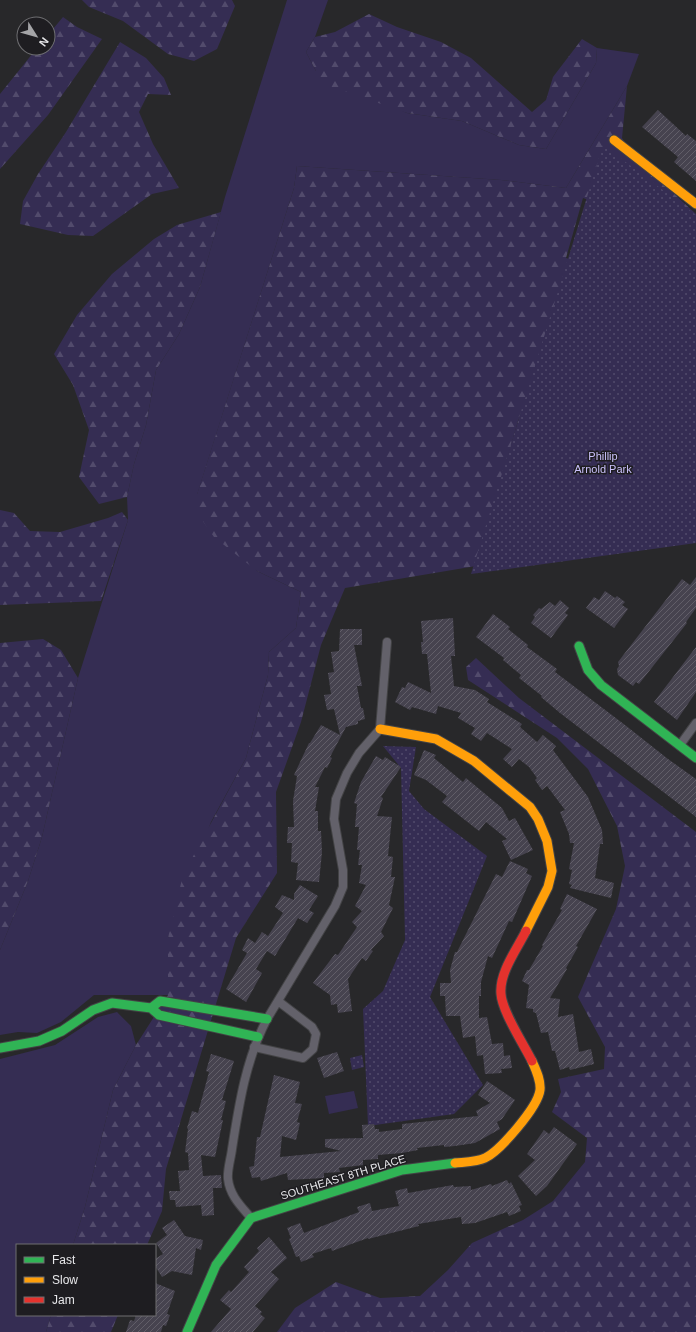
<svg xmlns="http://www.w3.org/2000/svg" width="696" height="1332" font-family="Helvetica,sans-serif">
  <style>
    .grass { fill: #352d53 }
    .forest { fill: url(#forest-firs) }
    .park { fill: url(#park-dots) }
    .building { fill: url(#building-hatch) }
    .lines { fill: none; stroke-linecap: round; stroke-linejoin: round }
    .street-casing { stroke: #434345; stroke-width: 10 }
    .fast-casing { stroke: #434345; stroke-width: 11 }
    .slow-casing { stroke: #434345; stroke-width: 11 }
    .jam-casing { stroke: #434345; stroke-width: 11 }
    .street { stroke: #63616a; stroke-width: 8 }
    .fast { stroke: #30b455; stroke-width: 9 }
    .slow { stroke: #ff9f0a; stroke-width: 9 }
    .jam { stroke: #e5322d; stroke-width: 9 }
    .labels { text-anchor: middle; stroke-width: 3; stroke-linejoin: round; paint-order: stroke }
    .park-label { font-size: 11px; fill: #cac1fa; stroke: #1e1d21 }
    .street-label { font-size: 11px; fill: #e7e7ea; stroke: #1e1d21 }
  </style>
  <defs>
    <pattern id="forest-firs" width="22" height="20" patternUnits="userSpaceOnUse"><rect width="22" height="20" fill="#352d53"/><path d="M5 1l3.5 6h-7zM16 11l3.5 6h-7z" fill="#524b6c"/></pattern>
    <pattern id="park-dots" width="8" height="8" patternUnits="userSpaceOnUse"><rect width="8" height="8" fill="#352d53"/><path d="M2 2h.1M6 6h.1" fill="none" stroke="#524b6c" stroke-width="1.8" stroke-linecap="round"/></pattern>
    <pattern id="building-hatch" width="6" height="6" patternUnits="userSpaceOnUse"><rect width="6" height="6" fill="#46434f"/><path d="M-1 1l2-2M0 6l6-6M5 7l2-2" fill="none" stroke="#615e68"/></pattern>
  </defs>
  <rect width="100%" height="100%" fill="#28282a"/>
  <path class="grass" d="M287,0h41l-13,37 -9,15 10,19 91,42 55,8 57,24 27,4 50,-86 1,-15 42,6 -12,32 -61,102 -65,-8 -204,-14 -3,22 -97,307 60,76 44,21 -5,36 -27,24 -1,23 -22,83 -35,64 -43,116v57h-74l-33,27 -24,11 -19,-1 -18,3v-85l28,-69 14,-44 36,-159 50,-158 -1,-23 7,-33 12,-39 10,-55 23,-36 21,-47 25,-90z
    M117,1012l14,14 5,19 -23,45 -28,117 -12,38h-56v70h34l-5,17h-46v-273l55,-14 43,-28z
    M354,1091l4,17 -29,6 -4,-18z"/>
  <path class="forest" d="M82,0h150l3,6 -18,43 -23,12 -26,-7 -45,-33 -34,-14z
    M369,14l28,13 44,15 30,16 61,54 14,-12 7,-23 29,-38 15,9 -1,15 -50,86 -27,-4 -57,-24 -55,-8 -92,-32 1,-10 -10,-19 9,-15 20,-5z
    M63,17l14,10 25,12 -54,76 -48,54v-75l37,-46h11v-13z
    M120,42l26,16 18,20 7,17 -23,-1 -9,18 14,32 26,44 -27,6 -59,42 -25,-1 -48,-11 3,-23 15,-27 28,-42z
    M627,86l-5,52 13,20 61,56v107l-54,-102 -59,-21 -17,60 51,16 -58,37 -41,110 -42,145 -131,22 -24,57 -20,77 -25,70 1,81 -41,65 -70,231 -4,42 -15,34h-74l12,-38 28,-117 23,-45 32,-50v-57l15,-63 63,-117 22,-83 1,-23 27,-24 5,-36 -44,-21 -43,-34 -21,-30 101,-319 3,-22 204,14 65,8z
    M221,212l-21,75 -21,47 -23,36 -10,55 -12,39 -7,33 -28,7 -20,-27 10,-47 -16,-45 -19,-31 23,-39 35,-41 42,-35 23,-14z
    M0,510l14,3 16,18 30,1 48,-14 14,-6 6,8 -27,81 -101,4z
    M43,639l18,11 17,28 -36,159 -14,44 -28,69v-307z
    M476,658l43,40 177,134v500h-419l18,-24 41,-26 44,16 40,-2 28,-26 24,-27 51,-23 30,-19 32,-39 2,-24 -35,-26 9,-20 -3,-13 46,-10 1,-22 -27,-50 38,-88 9,-43 -8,-40 -29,-57 -31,-31 -89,-58 -2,-13z
    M51,1315h67l-7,17h-65z"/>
  <path class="park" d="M603,145l93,70v328l-225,31z
    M383,746l33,1 -7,44 15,18 63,47 -57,141 53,88 -29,29 -86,12 -5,-117 20,-18 22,-51 -4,-172z
    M362,1055l2,12 -12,3 -2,-12z"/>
  <path class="building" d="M658,110l28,26 1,-2 9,7v40l-22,-19 4,-5 -36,-30z
    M696,577v31l-10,14 1,1 -48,61 -3,-2 -3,4 -15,-11 -1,-6 2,-3 -1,-4 64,-83 8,6z
    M605,591l10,7 2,-2 8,6 -3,3 6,4 -14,19 -28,-20 8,-11 5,3z
    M560,600l9,8 -4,5 3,2 -17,23 -20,-15 4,-6 -2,-2 6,-7 2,1 9,-7 5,4z
    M493,614l17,13 -2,2 20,16 -1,2 30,22 -2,3 70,53 43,34 28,20v38l-136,-104 -19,-16 1,-1 -23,-18 2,-3 -18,-15 1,-2 -28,-21z
    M453,618l2,38h-4l3,30 21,4 14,9 -2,3 35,22 -2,3 17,15 6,-7 13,11 -3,4 35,47 14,33 1,14h-3l-5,34 19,5 -3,15 -41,-10 2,-3 -3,-1 3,-14 -3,-1 5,-26h-4l-1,-9 -9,-22 5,-2 -18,-24 -5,4 -7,-10 2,-2 -8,-11 -10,-8 -7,8 -9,-8 9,-10 -25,-16 -6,8 -10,-7 4,-6 -17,-10 3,-5 -23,-7 -2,8 -24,-7 -2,3 -15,-8 7,-15 3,1 3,-6 23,11 -4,-39h-5l-1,-12h2l-2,-21z
    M340,629h22v16h-8l8,41h-5l4,22h2l2,11 -7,2v3l-12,3 -16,30 2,1 -5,10 -2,-1 -10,20h4l-4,24h3v20h3l1,21 -3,30 -23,-2 2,-17 -7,-1 1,-19h-5l1,-16h6l-1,-26 4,-25 -3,-1 15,-32h1l11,-18 19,10 -6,-26 -7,1 -3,-15 7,-1 -3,-21 6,-1 -3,-20 8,-1z
    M696,647v45l-19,28 -23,-18z
    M424,750l12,5 -2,3 29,24 3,-4 36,30 7,13 6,-3 18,32 -22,10 -9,-19 5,-2 -21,-17 -7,9 -37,-29 5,-6 -21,-16 -12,-5z
    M376,756l7,4 2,-3 16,10 -20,30 2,1 -6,18 15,1 -4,39 5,1 -2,20h4l-6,28 4,3 -12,24 3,4 -13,14 2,1 -7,10 -4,-3 -14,21 4,32 -14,2 -1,-9 -6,1 -1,-10 -17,-12 22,-29 3,1 19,-28 -5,-5 10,-11 -7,-5 11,-21 -7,-2 3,-18h-4l2,-15h-3l2,-23h-4l2,-23 -3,-1 7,-21z
    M510,861l18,8 -2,4 6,3 -20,46 -3,-1 -17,37 -4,-2 -7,26v14h-2v22l8,-1 5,27 11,-1 1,13 6,-1 2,13 -11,1 1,4 -17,1 -2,-19 -6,1 -2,-20 -12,2 -3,-22h-14l-1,-20h-5v-13h11l-1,-13 5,-18h2l39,-78 6,3z
    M300,885l18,11 -9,14 5,3 -7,10 -9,-5 -23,38 -8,-5 -11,18 6,4 -16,29 -20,-13 21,-36 -5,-3 6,-12 7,5 7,-11 6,4 15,-23 -8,-6 7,-12 12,5v-6z
    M567,894l30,15 -21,37 2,1 -12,21 1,1 -17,29 10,1 -2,18 15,-3 6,38 12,-3 3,15 -24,6 -1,-3 -9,3 -5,-19h-3l-4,-19 -7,1 -5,-20 -3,-1v-3l-7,-1 3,-23 -7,-4 5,-11h2l14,-24 -1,-1 20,-35 -2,-1z
    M337,1052l7,19 -20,7 -7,-20z
    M211,1054l23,7 -12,39 4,1 -5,19h2l-8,37 -14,-2 2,21 18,-1 1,13h-9l1,27 -12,1 -1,-11 -25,2 -1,-7h-5l-1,-9h11l-2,-20 11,-1 -1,-17 -3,-1 3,-23 -1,-1 5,-17 6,2 11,-41 -3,-1z
    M274,1075l26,7 -5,21 7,1 -5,18 3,1 -4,17 -14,-4 -2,21 61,-6 -16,-4v-8l38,-1 -1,-13 12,-1 1,5h4v3l23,-3v-5l76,-8 -2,-5 14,-8 -12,-8 9,-14 28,19 -13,19 -5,3 3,7 -25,14 -20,3 -11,1v-2l-27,3 1,2 -16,3 -24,2v4l-15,1v5l-24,3 1,4 -16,1v5l-36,2 -1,-7 -26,8 -1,-4 -8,1 -3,-11 5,-1 3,-29h3z
    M554,1127l23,17 -30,42 -11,10 -18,-20 17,-16 -8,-6 17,-24 5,4z
    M507,1180l2,4 2,-2 11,23 -3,1 2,5 -12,5 -2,-4 -32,11 -13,1 -1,-7 -43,7 1,2 -51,13v-1l-36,13 -1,-3 -19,6 2,3 -13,5 -2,-6 -3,1 -7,-18 2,-1 -4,-10 13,-5 4,10 55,-21 -2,-5 13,-4 2,8 27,-5 -4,-15 12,-3 1,5 45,-8 1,2 17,-1v4l20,-6 1,2z
    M174,1220l11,16 18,4 -2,10 -5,-2 -4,27 -20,-4 -10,6 -7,-11v-7l8,-5 -7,-11 11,-8 -5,-7z
    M269,1237l18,21 -16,14 8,7 -24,27 7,6 -2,2 5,4 -12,14h-42l20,-23 -11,-9 9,-10 2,2 18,-20 -5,-5 15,-16 -2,-3z
    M155,1283l20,8 -8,23 3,1 -4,11 -3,-1 -2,7h-35l4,-12 4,1 2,-6h19z"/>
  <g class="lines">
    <defs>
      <path id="street" d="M680,745l16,-22
        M254,1047l49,11 10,-9 3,-15 -4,-7 -34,-26
        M251,1218c-10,-12 -21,-22 -23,-39 -1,-9 3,-21 4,-30 7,-45 14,-90 35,-130l68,-113 8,-19v-17l-9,-51 2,-20 11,-26 12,-20 21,-24 7,-87"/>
      <path id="fast" d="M579,646l9,24 13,15 95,73
        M151,1008l9,-7 107,18
        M0,1048l39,-7 23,-10 31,-21 19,-7 39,5 8,7 99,22
        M187,1332l29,-67 35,-47 151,-48 53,-7"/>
      <path id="slow" d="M614,140l82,64
        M380,729l56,10 38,22 56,46 8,12 9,22 5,30 -4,16 -22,44
        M455,1163c9,-1 22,-1 30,-5 15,-7 53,-51 55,-68 1,-10 -4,-20 -8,-29"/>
      <path id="jam" d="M526,931c-9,18 -27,42 -25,63 1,17 23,51 31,67"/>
    </defs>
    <use href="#street" class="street-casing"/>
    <use href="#fast" class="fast-casing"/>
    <use href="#slow" class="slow-casing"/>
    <use href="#jam" class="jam-casing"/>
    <use href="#street" class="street"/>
    <use href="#fast" class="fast"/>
    <use href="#slow" class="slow"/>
    <use href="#jam" class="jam"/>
  </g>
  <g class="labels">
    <g class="park-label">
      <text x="603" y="460">Phillip<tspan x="603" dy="13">Arnold Park</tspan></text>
    </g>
    <g class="street-label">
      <text transform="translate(343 1177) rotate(-17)" y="4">SOUTHEAST 8TH PLACE</text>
    </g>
  </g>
  <rect x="16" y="1244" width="140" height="72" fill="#1e1d21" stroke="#6e6e71"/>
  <rect x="24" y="1257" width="20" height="6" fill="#30b455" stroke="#6e6e71"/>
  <text x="52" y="1264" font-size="12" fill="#e7e7ea">Fast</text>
  <rect x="24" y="1277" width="20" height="6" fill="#ff9f0a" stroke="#6e6e71"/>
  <text x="52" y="1284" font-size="12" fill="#e7e7ea">Slow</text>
  <rect x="24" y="1297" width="20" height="6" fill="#e5322d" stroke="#6e6e71"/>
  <text x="52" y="1304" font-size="12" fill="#e7e7ea">Jam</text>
  <g transform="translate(36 36) rotate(127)"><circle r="19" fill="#1e1d21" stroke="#6e6e71"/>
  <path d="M0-3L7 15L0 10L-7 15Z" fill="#a4a4a7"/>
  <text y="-6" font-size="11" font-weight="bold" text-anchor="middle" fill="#e7e7ea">N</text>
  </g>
</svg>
